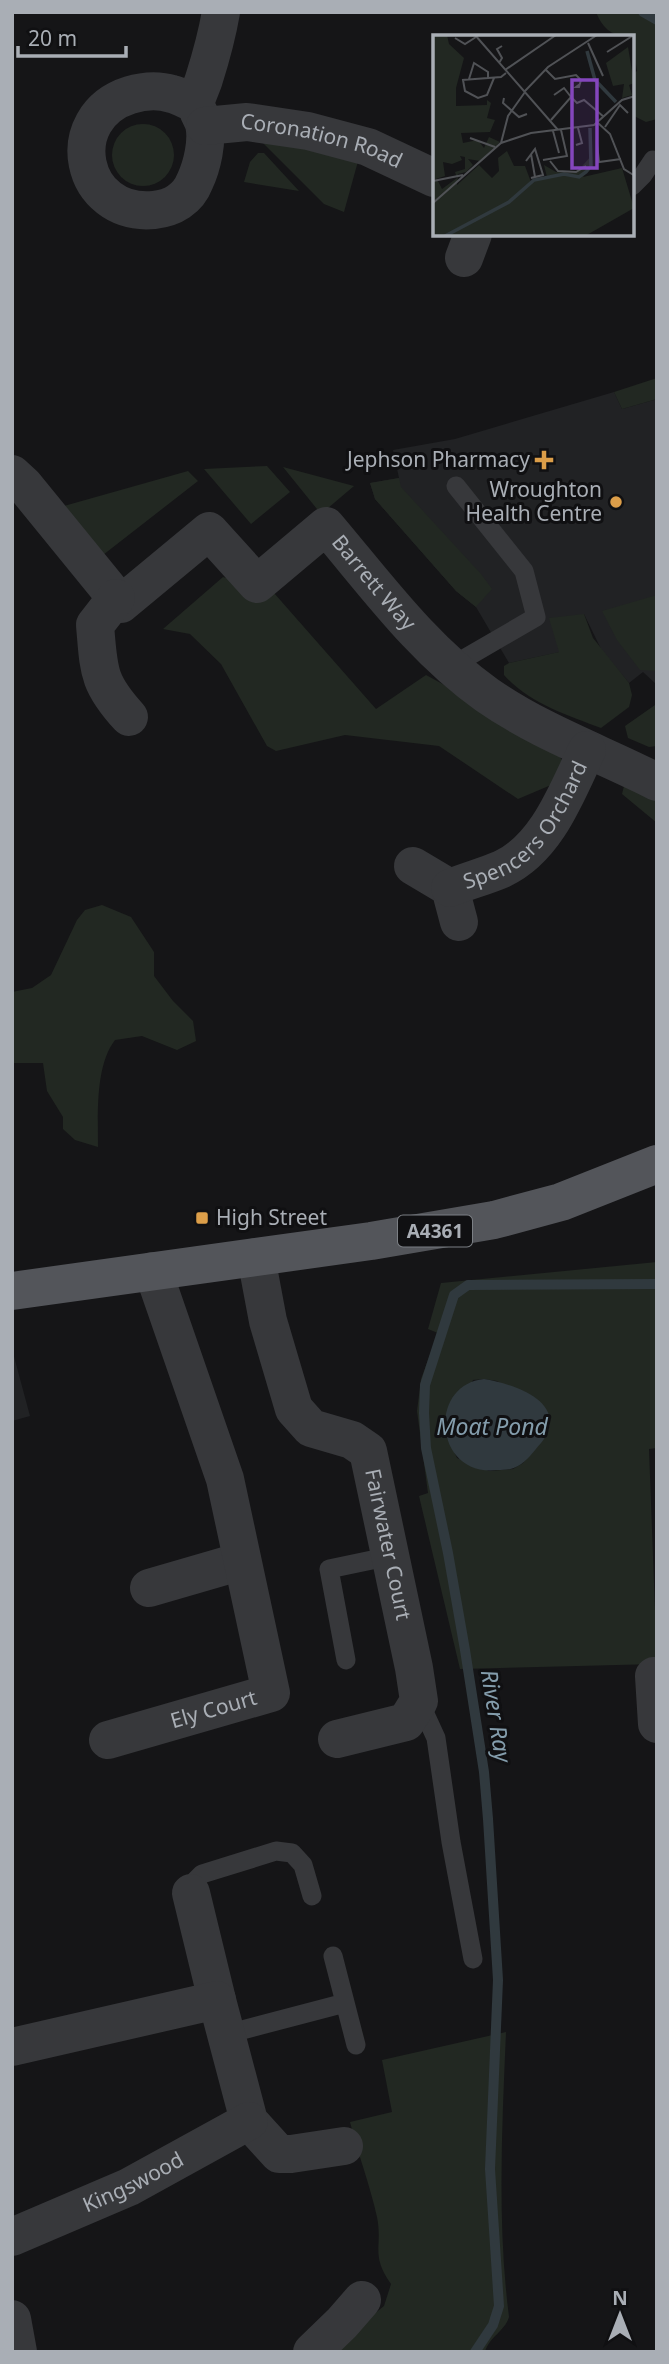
<svg xmlns="http://www.w3.org/2000/svg" width="669" height="2364" font-family="'Noto Sans',sans-serif">
  <style>
    .built { fill: #212224 }
    .green { fill: #222822; fill-rule: evenodd }
    .water { fill: #30393e }
    .lines { fill: none; stroke-linecap: round; stroke-linejoin: round }
    .stream { stroke: #30393e; stroke-width: 10 }
    .lane { stroke: #37383b; stroke-width: 19 }
    .street { stroke: #37383b; stroke-width: 38 }
    .primary { stroke: #53555a; stroke-width: 38 }
    .poi-dot { fill: #dc9e49; stroke: #101012; stroke-width: 2.5 }
    .labels { text-anchor: middle; stroke-width: 6; stroke-linejoin: round; paint-order: stroke }
    .shield { fill: #101012; stroke: #7b7f84; stroke-width: 2 }
    .shield-label { font-size: 19px; font-weight: bold; fill: #a9aeb5 }
    .street-label { font-size: 21px; fill: #a9aeb5; stroke: #101012 }
    .poi-label { font-size: 21px; fill: #a9aeb5; stroke: #101012; text-anchor: end }
    .water-label { font-size: 23px; font-style: italic; fill: #849dac; stroke: #101012 }
    .inset-river { fill: none; stroke: #30393e; stroke-width: 3.5 }
    .inset-road { fill: none; stroke: #505256; stroke-width: 2 }
    .view { fill: #8446bd; fill-opacity: 0.15; stroke: #8446bd; stroke-width: 3.5 }
    .inset-edge { fill: none; stroke: #a9aeb5; stroke-width: 3.5 }
  </style>
  <rect width="100%" height="100%" fill="#151517"/>
  <path class="built" d="M614,392l8,17 35,-10v286l-14,-13 -14,11 -27,-32 -18,-37 -24,38 -51,11 -33,-56 -20,-16 -81,-92 -5,-16 29,-5 -6,-28 62,-11z
    M12,1349l18,67 -18,5z"/>
  <path class="green" d="M596,12h61v107l-11,3 -14,-7v-40l5,-4 -5,-34c-18,0 -29,-7 -36,-25z
    M112 155a31 31 0 1 1 62 0a31 31 0 1 1-62 0Z
    M259,139l101,15 -16,58 -20,-8z
    M258,153h6l35,38 -55,-9 6,-20z
    M657,378v21l-35,10 -8,-17z
    M267,466l23,26 -39,32 -47,-55z
    M283,467l71,19 -33,28z
    M188,471l10,10 -95,74 -39,-49z
    M399,478l2,9 80,87 11,15 -16,18 -20,-16 -81,-92 -5,-16z
    M223,577l51,16 102,116 50,-34 122,66 14,19 -11,25 -33,14 -79,-53 -94,-11 -69,16 -9,-5 -46,-82 -31,-30 -27,-5z
    M657,595v76l-17,-1 -23,-30 -15,-29z
    M584,614l9,24 36,45 3,12 -3,12 -28,21c-34,-13 -72,-25 -97,-53v-9l5,-3 50,-11 -10,-34z
    M655,705l2,41 -8,1 -21,-9 -3,-12z
    M625,782l32,18v23l-35,-29z
    M102,905l29,12 23,35v24l19,25 20,20 3,20 -19,9 -35,-14 -27,4c-20,26 -17,75 -17,107l-23,-7 -12,-11v-12l-16,-26 -4,-28h-31v-71l20,-4 19,-13 26,-55 8,-10z
    M657,1262v186l-8,1 8,215 -197,5 -41,-173 9,-3 -11,-82 4,-32 17,-46 -10,-4 13,-46zM484,1379l13,2 52,34 -4,21 -22,27 -10,6 -24,2 -32,-13 -11,-23 27,-55z
    M506,2032c-4,95 -9,191 3,285 -4,14 -20,20 -24,35h-158l57,-46 7,-22c-21,-29 -8,-37 -14,-67 -7,-32 -19,-63 -27,-95l42,-10 -10,-52z"/>
  <path class="water" d="M484,1379c30,5 88,24 57,64 -7,8 -14,18 -23,23 -7,4 -13,4 -21,4 -63,7 -70,-85 -13,-91z"/>
  <g class="lines">
    <path class="stream" d="M643,12l14,8
      M475,2352l18,-27 6,-19 -9,-137 8,-189 -10,-161 -4,-47 -19,-122 -17,-97 -22,-105 -2,-35 1,-28 29,-90 14,-10 189,-1"/>
    <path class="lane" d="M632,186l11,-11 10,-15 4,1
      M450,667l86,-50 -12,-46 -68,-85
      M346,1660l-17,-91 62,-13
      M419,1701l17,37 15,104 22,117
      M191,1893l3,-11 8,-8 74,-23 16,2 11,12 9,31
      M333,1956l23,89
      M227,2034l118,-31"/>
    <g class="street">
      <path d="M196,104c-8,-3 -16,-8 -24,-10 -13,-4 -29,-3 -42,1 -70,22 -51,122 24,115 19,-2 34,-11 41,-29 7,-15 13,-40 9,-57 -2,-6 -7,-13 -8,-20 0,-7 6,-18 8,-25 7,-22 13,-44 17,-67"/>
      <path id="s1" d="M205,126l42,-4 61,9 60,16 66,31"/>
      <path d="M464,258l9,-24"/>
      <path id="s2" d="M12,474l12,11 97,119 88,-73 48,53 69,-58c50,59 97,124 161,169 53,37 113,58 170,87"/>
      <path d="M116,598l-21,27c4,45 2,57 34,92"/>
      <path d="M413,866l37,22 9,34"/>
      <path id="s3" d="M450,888c17,-7 36,-12 52,-19 45,-21 65,-77 85,-119"/>
      <path id="s4" d="M256,1257l12,64 26,88 17,19 41,12 16,11 46,217 5,33 -13,21 -69,17"/>
      <path d="M149,1588l93,-27"/>
      <path d="M654,1676l3,48"/>
      <path id="s5" d="M108,1740l163,-47 -46,-214 -72,-208"/>
      <path d="M191,1893l26,107"/>
      <path d="M12,2047l205,-47 32,121 30,33h12l53,-8"/>
      <path id="s6" d="M12,2237l117,-50 120,-66"/>
      <path d="M12,2319l6,33"/>
      <path d="M312,2352l30,-29 20,-23"/>
    </g>
    <path class="primary" d="M12,1291l359,-50 123,-21 67,-18 96,-38"/>
  </g>
  <g class="poi-dot">
    <path d="M540.5 449.5h7v7h7v7h-7v7h-7v-7h-7v-7h7z"/>
    <circle cx="616" cy="502" r="7"/>
    <rect x="195" y="1211" width="14" height="14" rx="3.5"/>
  </g>
  <g class="labels">
    <rect class="shield" x="398" y="1215.5" width="74" height="31" rx="5"/>
    <g class="shield-label">
      <text x="435" y="1238">A4361</text>
    </g>
    <g class="street-label">
      <text dy="7" stroke="none"><textPath href="#s1" startOffset="119">Coronation Road</textPath></text>
      <text dy="7" stroke="none"><textPath href="#s2" startOffset="520">Barrett Way</textPath></text>
      <text dy="7" stroke="none"><textPath href="#s3" startOffset="103">Spencers Orchard</textPath></text>
      <text dy="7" stroke="none"><textPath href="#s4" startOffset="340">Fairwater Court</textPath></text>
      <text dy="7" stroke="none"><textPath href="#s5" startOffset="110">Ely Court</textPath></text>
      <text dy="7" stroke="none"><textPath href="#s6" startOffset="133">Kingswood</textPath></text>
    </g>
    <g class="poi-label">
      <text x="530" y="467">Jephson Pharmacy</text>
      <text x="602" y="497">Wroughton<tspan x="602" dy="24">Health Centre</tspan></text>
      <text x="216" y="1225" text-anchor="start">High Street</text>
    </g>
    <g class="water-label">
      <text x="492" y="1435">Moat Pond</text>
      <text transform="translate(496 1716) rotate(81)" y="8">River Ray</text>
    </g>
  </g>
  <g transform="translate(433 35)">
    <rect width="201" height="201" fill="#151517"/>
    <path d="M0,0h14l2,9 15,14 -8,30v18l31,-1v-5l4,3 -4,15 8,2 -5,12 -29,1 2,10 15,-3 6,8 5,-11 11,5 -20,19 -12,-2 5,6 -7,7 -8,2 -1,11 22,-20 13,13 7,-7 -1,-13 9,-7 7,15h11l6,16 16,-5 -3,-12 12,7 20,1 15,-17v11l-8,10 39,-9 12,40 -49,28h-152v-55l4,-2 5,10 15,-11 -2,-6 10,-3v-12l-5,-1 2,4 -10,4 -9,-2 2,14 -12,4zM195,12l6,36 -5,2 3,10 -10,3 2,-14 -11,2 -7,-23z" fill="#222822"/>
    <path class="inset-river" d="M154,16l8,29 21,22M12,201l64,-34 25,-22 30,-6 15,3 7,-5 5,-6 -1,-38"/>
    <path class="inset-road" d="M42,0l83,95M22,3l10,6 11,-7M155,8l15,33M174,17l27,-17M66,28l3,-5 -5,-9 5,-3M112,34l10,10 21,-4 5,5 -2,7h-3l4,-3M72,35l51,-35M36,44l5,-16 14,9v6M29,45l39,-3 5,-4M30,45l2,11 13,7 9,-3 7,-17M92,56l23,-24 49,-32M121,60l10,-7 7,9M71,63l-1,5 16,14 8,-3M118,85l20,-23 6,6 7,-3 20,17M165,88l12,11 14,35 11,7M172,92l15,-22 8,8M120,96l6,22M37,103l25,9M68,108l7,-27 17,-24M164,108l2,19 22,-3M143,110l6,-2 -4,-15M98,119l4,23M110,125l24,-4 -6,-26M93,126l9,-12 8,26 -12,3M117,126l8,10 18,1 10,-6M0,146l30,-6M0,168l68,-60 30,-10 63,-8 28,-25 13,-4"/>
    <path class="view" d="M139,45h25v88h-25z"/>
    <rect width="201" height="201" class="inset-edge"/>
  </g>
  <rect width="669" height="2364" fill="none" stroke="#a9aeb5" stroke-width="28"/>
  <g transform="translate(620 2315)" stroke="#101012" stroke-width="5" paint-order="stroke">
  <path d="M0-5L12 26L0 18L-12 26Z" fill="#a9aeb5"/>
  <text y="-10" font-size="19" font-weight="bold" text-anchor="middle" fill="#a9aeb5">N</text>
  </g>
  <path d="M18 46v10h108v-10" fill="none" stroke="#a9aeb5" stroke-width="3.5"/>
  <text x="28" y="46" font-size="21" fill="#a9aeb5" stroke="#101012" stroke-width="5" paint-order="stroke">20 m</text>
</svg>
